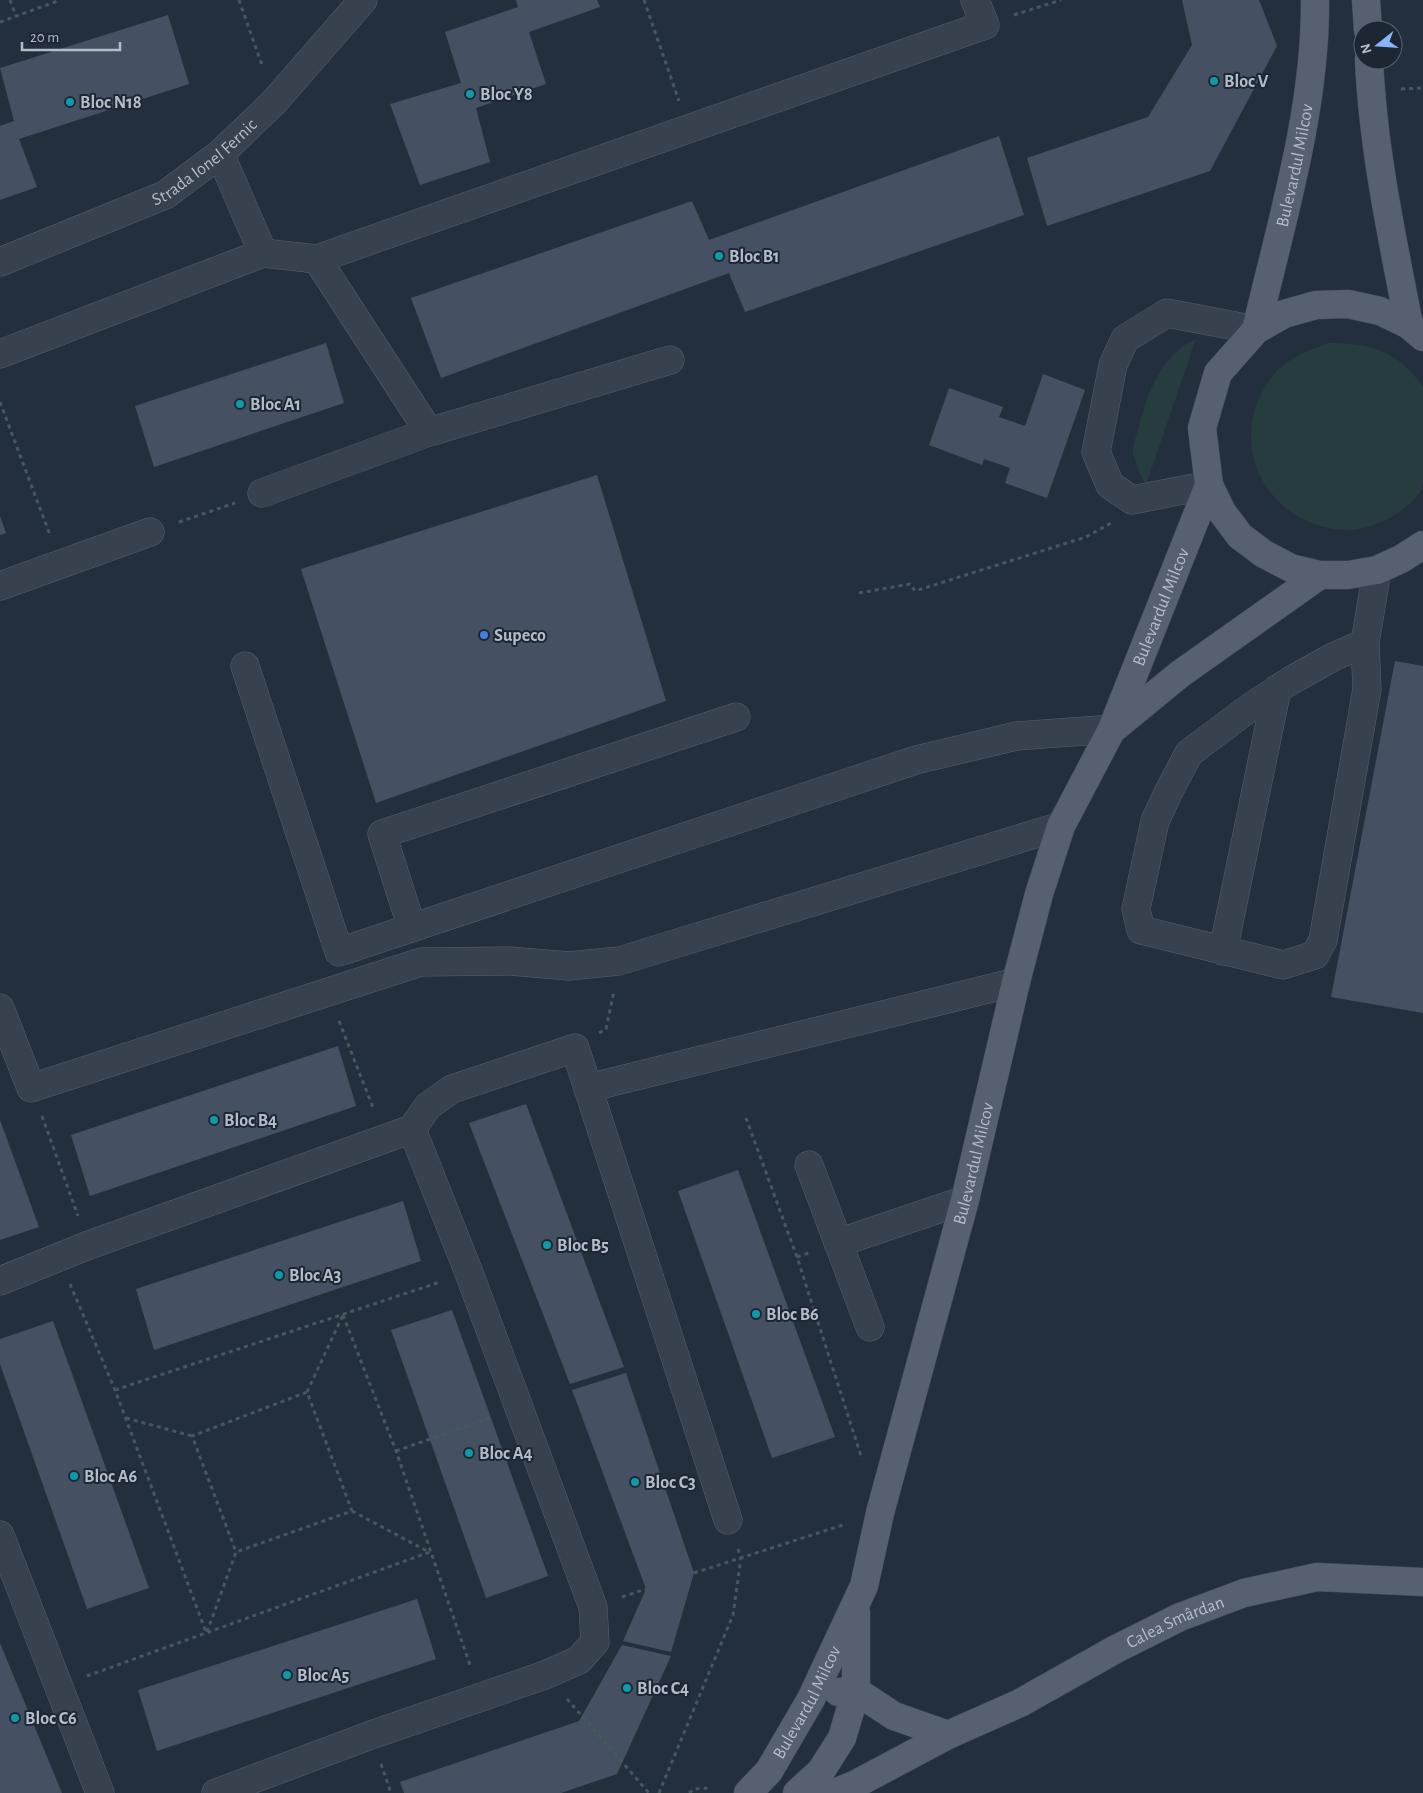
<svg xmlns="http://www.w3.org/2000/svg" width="1423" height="1793" font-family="'Alegreya Sans',sans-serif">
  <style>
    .green { fill: #263c3f }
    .building { fill: #455162 }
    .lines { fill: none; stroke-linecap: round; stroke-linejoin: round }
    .minor-casing { stroke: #565f6c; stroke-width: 29 }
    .major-casing { stroke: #414a57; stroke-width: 29 }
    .path { stroke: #44595c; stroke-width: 3; stroke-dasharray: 4 4; stroke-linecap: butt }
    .minor { stroke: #38414e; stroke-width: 28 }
    .major { stroke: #56606e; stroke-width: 28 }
    .culture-dot { fill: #0f9aa8; stroke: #1d2633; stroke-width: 2 }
    .shop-dot { fill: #3f7fe0; stroke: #1d2633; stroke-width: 2 }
    .labels { text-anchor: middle; stroke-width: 4; stroke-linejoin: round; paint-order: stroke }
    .poi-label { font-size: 18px; font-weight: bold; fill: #b4bcc9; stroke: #1d2633; text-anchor: start }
    .street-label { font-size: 18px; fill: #b4bcc9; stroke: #1d2633 }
  </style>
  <rect width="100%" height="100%" fill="#242f3e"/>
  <path class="green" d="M1196,339l-50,146c-5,-9 -11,-22 -13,-32 -1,-7 3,-16 5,-23 8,-34 23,-76 58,-91z
    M1330,343c42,0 68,8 93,44 0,22 0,45 0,68 0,9 0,21 0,30 -2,13 -27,31 -38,35 -13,6 -26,11 -40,10 -72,-3 -118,-77 -81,-141 6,-11 14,-21 25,-28 13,-9 26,-13 41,-18z"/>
  <path class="building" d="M516,0h81l3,7 -71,25 17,52 -70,24 14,54 -70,23 -30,-81 71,-21 -16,-51 73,-25z
    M1182,0h77l18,46 -67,125 -163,55 -20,-68 121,-41 44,-72z
    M168,15l21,69 -170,55 18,48 -37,13v-74l14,-5 -14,-53z
    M999,136l25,79 -279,97 -16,-39 -288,105 -30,-80 281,-97 17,39z
    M326,343l18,60 -190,64 -19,-61z
    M1043,374l42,16 -38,108 -42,-15 5,-15 -26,-9 -2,6 -53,-20 20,-57 54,19 -4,10 26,9z
    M597,475l69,226 -290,102 -75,-234z
    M0,516l6,17 -6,2z
    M1395,661l28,5v347l-92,-16z
    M338,1046l18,60 -266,90 -19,-61z
    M526,1104l98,263 -54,17 -101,-261z
    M0,1120l39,107 -39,13z
    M738,1170l97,267 -63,21 -94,-267z
    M403,1201l18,60 -267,89 -18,-61z
    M452,1310l96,266 -62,22 -95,-268z
    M53,1321l96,267 -62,21 -87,-245v-25z
    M626,1373l68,200 -23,79 -48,-11 23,-52 -74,-199z
    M417,1599l19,60 -279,92 -19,-61z
    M0,1643l62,150h-62z
    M622,1645l49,11 -54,118 -56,19h-157l-4,-11 179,-61z"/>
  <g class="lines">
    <defs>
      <g id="minor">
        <path d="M220,154l43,99"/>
        <path d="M317,259l112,173"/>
        <path id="s1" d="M0,262l165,-67 55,-41 55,-53 88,-101"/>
        <path d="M0,354l263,-101 54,6 668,-234 -10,-25"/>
        <path d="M1209,485l-77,15 -22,-15 -14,-33 17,-87 12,-26 42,-26 89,17"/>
        <path d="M262,493l167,-61 241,-72"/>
        <path d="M0,586l150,-54"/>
        <path d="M1365,643l-32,14 -43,24 -38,25 -63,47 -20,38 -14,30 -19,88 5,21 142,35 32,-10 8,-15 44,-251 -2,-46 12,-73"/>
        <path d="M245,666l94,286 577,-192 100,-24 96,-7"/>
        <path d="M412,928l-30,-94 354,-117"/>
        <path d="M1223,951l54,-262"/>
        <path d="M0,1008l31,80 390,-126 89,-1 59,5 50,-5 442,-135"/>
        <path d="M588,1088l428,-106"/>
        <path d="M809,1165l61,162"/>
        <path d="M838,1243l127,-43"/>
        <path d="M0,1281l89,-36 323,-116 16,-23 24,-17 123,-41 153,472"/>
        <path d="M0,1535l100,258"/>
        <path d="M216,1793l155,-58 174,-60 34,-15 16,-18 -2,-35 -124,-334 -57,-144"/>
      </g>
      <g id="major">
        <path d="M1366,0l2,30"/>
        <path d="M1369,60c4,89 23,177 40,265"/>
        <path id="s2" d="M1256,330c25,-107 60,-220 59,-330"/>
        <path d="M1423,337l-14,-12 -29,-14 -32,-7 -32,1 -32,9 -28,16 -38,43 -16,55 7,57 13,27 18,24 24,18 27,14 29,7h28l29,-5 24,-11 22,-14"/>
        <path d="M1113,729l67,-55 140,-99"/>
        <path d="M838,1692l18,-1 38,25 54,19"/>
        <path id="s3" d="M748,1793l21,-22 42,-72 53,-113 16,-73 85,-313 51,-218 23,-88 22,-68 51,-97 97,-244"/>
        <path d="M797,1793l24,-22 21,-33 14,-47v-79"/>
        <path id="s4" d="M814,1793l23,-1 17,-7 94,-50 72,-32 96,-54 64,-32 64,-24 73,-16 106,5"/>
      </g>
    </defs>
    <use href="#minor" class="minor-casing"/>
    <use href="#major" class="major-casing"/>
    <path class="path" d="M10,0l6,16
      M239,0l24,68
      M644,0l35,101
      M1014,15l47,-15
      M0,22l60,-22
      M1401,89l22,-1
      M0,402l50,133
      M179,522l56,-19
      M859,593l51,-9 5,7 171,-54 25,-14
      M339,1021l35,89
      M599,1033l7,-4 8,-38
      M42,1116l36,100
      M746,1118l51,139 65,202
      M797,1257l14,-5
      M70,1284l45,106 91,242
      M343,1315l53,136 75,217
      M115,1390l325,-108
      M307,1392l36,-77
      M126,1418l66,18
      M396,1451l94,-33
      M352,1511l77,41
      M694,1573l152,-49
      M622,1597l24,-8
      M207,1632l29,-80 -44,-116 115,-44 45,119 -116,41
      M87,1676l343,-124
      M567,1699l82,94
      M381,1764l10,29
      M659,1793l74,-178 8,-57 -3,-9
      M689,1793l5,-4 15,-1"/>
    <use href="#minor" class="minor"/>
    <use href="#major" class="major"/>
  </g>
  <g class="culture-dot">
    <circle cx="1214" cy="81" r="5"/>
    <circle cx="470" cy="94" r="5"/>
    <circle cx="70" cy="102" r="5"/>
    <circle cx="719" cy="256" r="5"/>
    <circle cx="240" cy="404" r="5"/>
    <circle cx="214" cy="1120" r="5"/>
    <circle cx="547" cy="1245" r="5"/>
    <circle cx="279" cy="1275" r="5"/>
    <circle cx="756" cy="1314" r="5"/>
    <circle cx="469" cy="1453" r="5"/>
    <circle cx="74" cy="1476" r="5"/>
    <circle cx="635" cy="1482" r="5"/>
    <circle cx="287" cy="1675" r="5"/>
    <circle cx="627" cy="1688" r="5"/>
    <circle cx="15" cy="1718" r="5"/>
  </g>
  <circle class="shop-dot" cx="484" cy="635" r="5"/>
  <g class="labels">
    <g class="poi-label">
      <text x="1224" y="87">Bloc V</text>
      <text x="480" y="100">Bloc Y8</text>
      <text x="80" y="108">Bloc N18</text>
      <text x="729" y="262">Bloc B1</text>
      <text x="250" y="410">Bloc A1</text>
      <text x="494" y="641">Supeco</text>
      <text x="224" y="1126">Bloc B4</text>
      <text x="557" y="1251">Bloc B5</text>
      <text x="289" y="1281">Bloc A3</text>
      <text x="766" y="1320">Bloc B6</text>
      <text x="479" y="1459">Bloc A4</text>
      <text x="84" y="1482">Bloc A6</text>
      <text x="645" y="1488">Bloc C3</text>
      <text x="297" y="1681">Bloc A5</text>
      <text x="637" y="1694">Bloc C4</text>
      <text x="25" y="1724">Bloc C6</text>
    </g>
    <g class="street-label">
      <text dy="6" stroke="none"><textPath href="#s1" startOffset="229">Strada Ionel Fernic</textPath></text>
      <text dy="6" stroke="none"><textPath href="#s2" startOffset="169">Bulevardul Milcov</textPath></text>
      <text dy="6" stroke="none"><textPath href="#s3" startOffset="1265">Bulevardul Milcov</textPath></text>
      <text dy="6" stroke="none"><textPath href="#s3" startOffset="675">Bulevardul Milcov</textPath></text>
      <text dy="6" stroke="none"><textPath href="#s4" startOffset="402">Calea Smârdan</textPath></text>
      <text dy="6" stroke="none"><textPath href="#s3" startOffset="109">Bulevardul Milcov</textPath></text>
    </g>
  </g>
  <g transform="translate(1378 45) rotate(253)"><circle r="24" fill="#1d2633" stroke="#59626f"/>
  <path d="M0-4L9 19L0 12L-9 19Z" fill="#8ab4f8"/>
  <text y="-8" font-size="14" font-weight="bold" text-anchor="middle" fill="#b4bcc9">N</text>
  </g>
  <path d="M22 42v8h98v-8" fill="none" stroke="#b4bcc9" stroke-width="2.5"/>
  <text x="30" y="42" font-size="15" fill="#b4bcc9" stroke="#1d2633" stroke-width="4" paint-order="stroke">20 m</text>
</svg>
